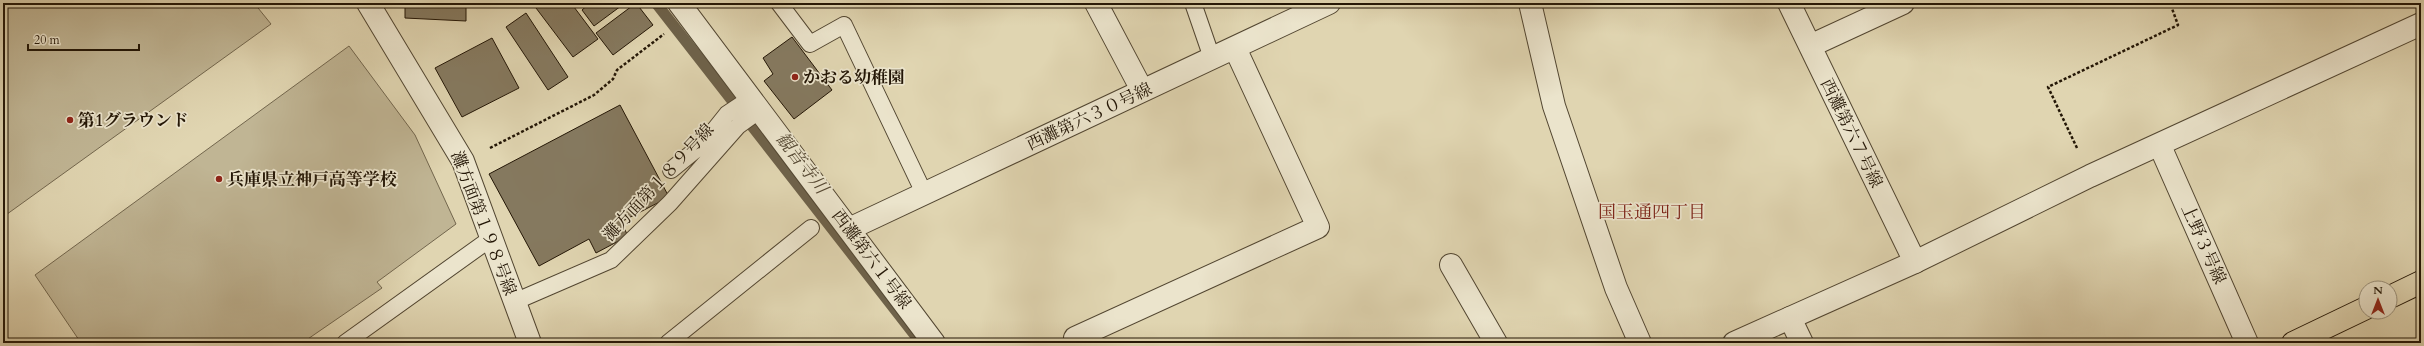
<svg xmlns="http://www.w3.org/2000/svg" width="2424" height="346" font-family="Cardo,'Noto Serif JP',serif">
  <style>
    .green { fill: #c0b594; stroke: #72664d }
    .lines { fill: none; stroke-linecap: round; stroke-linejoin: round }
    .stream { stroke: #6e624a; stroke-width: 11 }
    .building { fill: #85795f; stroke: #231606 }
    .service-casing { stroke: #524631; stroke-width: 18 }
    .minor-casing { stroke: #524631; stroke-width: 24 }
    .tertiary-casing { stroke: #524631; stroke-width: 24 }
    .primary-casing { stroke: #231606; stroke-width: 24 }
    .path { stroke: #231606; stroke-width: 2.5; stroke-dasharray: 3 2; stroke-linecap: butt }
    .service { stroke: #ebe4cc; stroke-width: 16 }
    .minor { stroke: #ebe4cc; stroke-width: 22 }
    .tertiary { stroke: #ebe4cc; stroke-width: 22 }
    .primary { stroke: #e0d5b1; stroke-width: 22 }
    .poi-dot { fill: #8f2418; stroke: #ebe4cc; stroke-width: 1.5 }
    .labels { text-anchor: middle; stroke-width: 3.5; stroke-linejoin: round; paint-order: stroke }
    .poi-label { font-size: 17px; font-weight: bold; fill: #231606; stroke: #ebe4cc; text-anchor: start }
    .street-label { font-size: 17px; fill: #231606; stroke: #ebe4cc }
    .water-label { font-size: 18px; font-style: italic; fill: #554833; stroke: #ebe4cc }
    .neighbourhood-label { font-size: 18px; fill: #7a1f14; stroke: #ebe4cc }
  </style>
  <rect width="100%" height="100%" fill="#e0d5b1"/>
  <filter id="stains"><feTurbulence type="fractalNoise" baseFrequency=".005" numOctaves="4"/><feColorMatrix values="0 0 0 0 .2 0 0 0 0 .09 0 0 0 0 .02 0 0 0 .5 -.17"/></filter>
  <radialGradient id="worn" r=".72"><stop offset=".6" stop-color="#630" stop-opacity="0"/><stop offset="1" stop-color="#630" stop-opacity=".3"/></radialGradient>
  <path class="green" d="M3,3h251l17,21 -268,193z
    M349,46l66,89 41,89 -79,58 5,6 -80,55h-221l-46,-68z"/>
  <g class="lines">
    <path class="stream" d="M656,3l258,331"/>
  </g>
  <path class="building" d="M405,3h61v18l-61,-3z
    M544,3h27l27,36 -25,18 -37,-49z
    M590,3h35l-31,23 -12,-16z
    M636,3l17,22 -40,30 -17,-22z
    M526,13l42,64 -20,13 -42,-63z
    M792,37l40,53 -38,29 -30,-38 9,-7 -10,-16z
    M492,38l27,50 -57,29 -27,-49z
    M620,105l49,92 -48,25 7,14 -32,17 -7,-14 -50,27 -50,-92z"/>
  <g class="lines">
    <defs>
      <path id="service" d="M779,3l31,41 34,-19 80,168
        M1193,3l19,55
        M671,170l32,-26 24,-30 24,-16
        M514,302l97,-42 59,-57 68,-77 22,-16
        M345,343l145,-104
        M668,343l143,-115"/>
      <path id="minor" d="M368,3l95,158 67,182
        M679,3l255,340
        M1096,3l46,87
        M1530,3l24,103 62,182 24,55
        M1789,3l126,259
        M1810,46l93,-43
        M2160,146l87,197
        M849,229l480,-226
        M1451,265l45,78
        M1790,318l12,25
        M1077,343l-2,-5 243,-111 -83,-179"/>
      <path id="tertiary" d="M1734,343l181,-81 175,-86 331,-152"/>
      <path id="primary" d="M2390,297l31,-15
        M2293,343l73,-35"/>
    </defs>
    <use href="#service" class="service-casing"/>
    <use href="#minor" class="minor-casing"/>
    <use href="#tertiary" class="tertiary-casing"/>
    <use href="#primary" class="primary-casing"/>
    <path class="path" d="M490,148l104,-53 19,-16 4,-9 47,-36
      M2077,148l-29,-61 130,-62 -8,-22"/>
    <use href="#service" class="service"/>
    <use href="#minor" class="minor"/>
    <use href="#tertiary" class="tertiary"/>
    <use href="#primary" class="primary"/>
  </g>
  <g class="poi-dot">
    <circle cx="795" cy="77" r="4"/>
    <circle cx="70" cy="120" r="4"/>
    <circle cx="219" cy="179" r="4"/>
  </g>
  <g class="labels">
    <g class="poi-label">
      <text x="803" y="83">かおる幼稚園</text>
      <text x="78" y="126">第1グラウンド</text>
      <text x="227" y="185">兵庫県立神戸高等学校</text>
    </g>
    <g class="street-label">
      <text transform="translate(1089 116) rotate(-25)" y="6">西灘第六３０号線</text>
      <text transform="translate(1852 133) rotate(64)" y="6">西灘第六７号線</text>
      <text transform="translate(658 182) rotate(-47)" y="6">灘方面第１８９号線</text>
      <text transform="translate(484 223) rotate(69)" y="6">灘方面第１９８号線</text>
      <text transform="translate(2204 244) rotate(66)" y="6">上野３号線</text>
      <text transform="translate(872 259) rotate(53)" y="6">西灘第六１号線</text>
    </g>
    <g class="water-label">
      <text transform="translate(802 163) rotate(52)" y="6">観音寺川</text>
    </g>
    <g class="neighbourhood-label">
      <text x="1652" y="218">国玉通四丁目</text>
    </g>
  </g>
  <rect width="2424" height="346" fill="none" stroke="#e0d5b1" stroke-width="16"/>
  <rect x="4" y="4" width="2416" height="338" fill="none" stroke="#231606" stroke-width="2"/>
  <rect x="8" y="8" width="2408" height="330" fill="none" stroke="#231606"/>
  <g transform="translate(2378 300)"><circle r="19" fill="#ebe4cc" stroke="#9b927d"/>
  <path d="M0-3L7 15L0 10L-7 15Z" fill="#8f2418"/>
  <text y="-6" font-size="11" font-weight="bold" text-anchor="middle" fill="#231606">N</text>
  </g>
  <path d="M28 44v6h111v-6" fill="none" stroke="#231606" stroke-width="2"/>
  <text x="34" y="44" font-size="12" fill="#231606" stroke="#ebe4cc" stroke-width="3" paint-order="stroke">20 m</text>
  <rect width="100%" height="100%" filter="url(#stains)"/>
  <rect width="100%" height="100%" fill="url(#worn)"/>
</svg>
